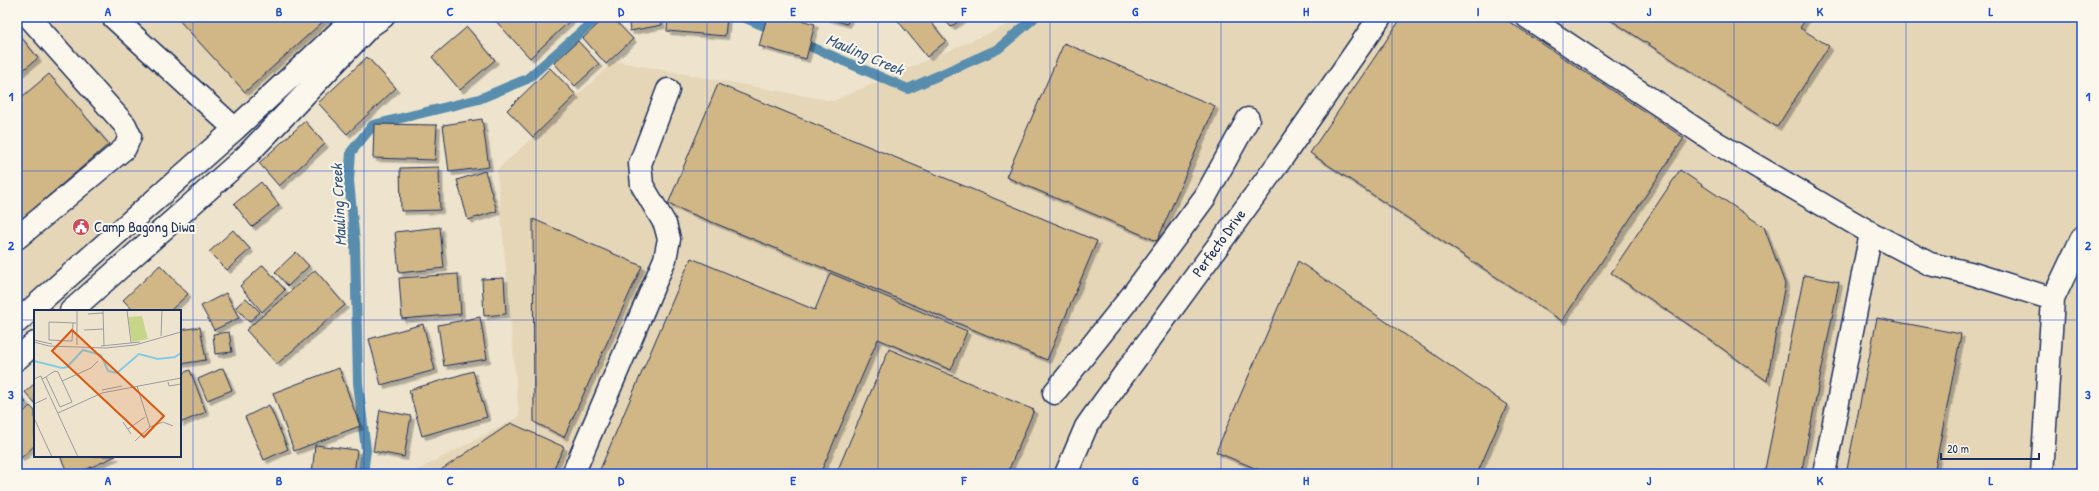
<svg xmlns="http://www.w3.org/2000/svg" width="2099" height="491" font-family="'Patrick Hand',sans-serif">
  <style>
    .built { fill: #e5d6b8 }
    .lines { fill: none; stroke-linecap: round; stroke-linejoin: round }
    .stream { stroke: #598dae; stroke-width: 10 }
    .building { fill: #d1b686; stroke: #1b2f5e; filter: url(#shadow) }
    .minor-casing { stroke: #1b2f5e; stroke-width: 25 }
    .minor { stroke: #fbf7ec; stroke-width: 22 }
    .grid { fill: none; stroke: #1d4ed8; stroke-width: 1; stroke-opacity: 0.55 }
    .labels { text-anchor: middle; stroke-width: 4; stroke-linejoin: round; paint-order: stroke }
    .poi-label { font-size: 15px; fill: #1b2f5e; stroke: #fbf7ec; text-anchor: start }
    .street-label { font-size: 15px; fill: #1b2f5e; stroke: #fbf7ec }
    .water-label { font-size: 16px; font-style: italic; fill: #355680; stroke: #fbf7ec }
    .inset-river { fill: none; stroke: #83cce4; stroke-width: 2 }
    .inset-road { fill: none; stroke: #9a9ca1; stroke-width: 1 }
    .view { fill: #de5710; fill-opacity: 0.15; stroke: #de5710; stroke-width: 2 }
    .inset-edge { fill: none; stroke: #1b2f5e; stroke-width: 2 }
    .neatline { fill: none; stroke: #1d4ed8; stroke-width: 1.5 }
    .grid-label { font-size: 13px; text-anchor: middle; font-weight: bold; fill: #1d4ed8 }
  </style>
  <defs>
    <filter id="shadow"><feDropShadow dx="3.5" dy="3.5" stdDeviation="0" flood-color="#0004"/></filter>
  </defs>
  <rect width="100%" height="100%" fill="#eee4cd"/>
  <filter id="ink" filterUnits="userSpaceOnUse"><feTurbulence type="fractalNoise" baseFrequency=".025" numOctaves="2"/><feDisplacementMap in="SourceGraphic" scale="8" xChannelSelector="R" yChannelSelector="G"/><feConvolveMatrix kernelMatrix="1 2 1 2 8 2 1 2 1" color-interpolation-filters="sRGB"/></filter>
  <g filter="url(#ink)">
    <path class="built" d="M17,17h349l-128,127 -188,167h-15v14l-18,16z
      M1026,17h1056v457h-1672l109,-57 -22,-247 117,-109 219,40z"/>
    <g class="lines">
      <path class="stream" d="M743,17l33,14
        M798,41l110,48 90,-40 35,-30v-2
        M363,474l3,-24 -8,-67 -3,-140 -6,-62 2,-29 22,-27 106,-26 48,-20 71,-62"/>
    </g>
    <path class="building" d="M176,17h152l-83,75z
      M492,17h82l-44,41z
      M606,17h6l21,22 -27,25 -23,-26z
      M628,17h33l1,8 -32,6z
      M668,17h59l-2,19 -58,-5z
      M767,17h23l25,7 -9,35 -47,-13z
      M824,17h25l-2,7z
      M895,17h32l19,24 -19,16z
      M942,17h22l-13,10z
      M1402,17h100l182,121 -122,183 -252,-168z
      M1606,17h201l-7,11 29,18 -52,81z
      M467,27l28,33 -35,30 -28,-33z
      M17,32l21,26 -21,17z
      M578,41l21,23 -24,22 -21,-23z
      M1064,43l151,63 -58,135 -151,-64z
      M367,57l29,31 -49,46 -29,-31z
      M550,68l26,27 -43,42 -26,-27z
      M49,74l60,70 -92,79v-122z
      M718,84l379,157 -50,119 -379,-156z
      M482,119l7,48 -40,5 -6,-47z
      M305,121l20,23 -46,42 -20,-23z
      M374,124l63,1 -2,35 -62,-2z
      M439,167l1,43 -39,1 -1,-43z
      M1680,170l84,57 21,57 -18,97 -72,-52 -84,-56z
      M485,171l12,40 -29,9 -11,-40z
      M261,182l18,23 -27,22 -18,-23z
      M533,219l109,47 -78,171 -30,-15z
      M440,227l4,41 -45,5 -4,-41z
      M233,230l17,19 -23,21 -18,-18z
      M296,252l13,14 -21,20 -13,-14z
      M691,258l124,52 15,-37 137,58 -16,39 -73,-31 -58,135h-222z
      M1298,261l209,144 -30,69h-208l-53,-22z
      M160,265l28,29 -18,17h-36l-11,-11z
      M263,265l22,25 -23,22 -22,-26z
      M315,270l30,35 -68,59 -31,-34z
      M458,274l3,40 -59,5 -3,-41z
      M1804,275l35,7 -38,192h-37z
      M504,278l2,36 -22,2 -2,-37z
      M226,293l13,25 -25,12 -13,-24z
      M246,298l14,14 -11,10 -13,-15z
      M480,317l7,42 -43,7 -6,-41z
      M1877,318l84,16 -27,140h-88z
      M423,324l12,46 -54,15 -12,-46z
      M200,327l6,33 -26,4v-34z
      M229,332l3,20 -17,2 -2,-20z
      M889,349l145,61 -27,64h-171z
      M223,368l9,22 -25,10 -9,-21z
      M339,368l21,58 -66,25 -21,-58z
      M190,370l16,42 -26,11v-49z
      M473,371l14,46 -65,19 -13,-46z
      M35,383v21l-10,-12z
      M17,392l9,10 -9,8z
      M269,405l19,44 -24,11 -19,-43z
      M30,406l5,5v34l-14,13 -4,-4v-36z
      M380,410l31,6 -7,41 -31,-6z
      M511,423l53,24 -13,27h-116z
      M315,445l42,5 -3,24h-42z
      M60,456h56l-40,18h-8z"/>
    <g class="lines">
      <defs>
        <path id="minor" d="M113,17l122,112
          M1527,17l188,125 156,91 59,31 40,9 83,26
          M17,238l108,-90 5,-12 -5,-11 -96,-108
          M71,311l175,-155 124,-130 13,-9
          M17,322l218,-193 120,-112
          M17,359l18,-16
          M1054,393l79,-99 72,-97 43,-78
          M573,474l92,-215 4,-20 -4,-15 -23,-39 -2,-21 28,-74
          M1066,474l20,-47 7,-10 189,-259 98,-141
          M1824,474l47,-241
          M2042,474l11,-175 29,-61"/>
      </defs>
      <use href="#minor" class="minor-casing"/>
      <use href="#minor" class="minor"/>
    </g>
  </g>
  <path class="grid" d="M193,17v457M364,17v457M536,17v457M707,17v457M878,17v457M1050,17v457M1221,17v457M1392,17v457M1563,17v457M1734,17v457M1906,17v457M17,171h2065M17,320h18M180,320h1902"/>
  <defs>
    <symbol id="civic-disc" viewBox="-11 -11 22 22"><circle r="9.5" fill="#d1495b" stroke="#fbf7ec"/><path d="M-.6-6.5H3V-4.5H.6V-3L4-1V1h2V6H-6V1h2V-1L-.6-3ZM-1.2 2.5V6h2.4V2.5Z" fill="#fff"/></symbol>
  </defs>
  <g fill-rule="evenodd">
    <use href="#civic-disc" x="71" y="217" width="20" height="20"/>
  </g>
  <g class="labels">
    <g class="poi-label">
      <text x="94" y="232">Camp Bagong Diwa</text>
    </g>
    <g class="street-label">
      <text transform="translate(1219 243) rotate(-54)" y="5">Perfecto Drive</text>
    </g>
    <g class="water-label">
      <text transform="translate(865 54) rotate(23)" y="6">Mauling Creek</text>
      <text transform="translate(338 205) rotate(-93)" y="6">Mauling Creek</text>
    </g>
  </g>
  <g transform="translate(34 310)">
    <rect width="147" height="147" fill="#eee4cd"/>
    <path d="M108,6l6,23 -16,3 -4,-25z" fill="#c7d589"/>
    <path class="inset-river" d="M0,51l28,7 5,-1 16,-17 18,5 7,16 9,2 22,-19 19,5 17,-2 6,-4"/>
    <path class="inset-road" d="M43,0v35M69,0l1,36M93,0l4,33M54,4l15,-1M39,13l-1,18 -23,-1v-18l27,1M50,20l20,-1M127,26l1,-26M0,30l18,4M0,32l15,4 57,2 29,-3 46,-13M67,36l39,-4M0,69l7,-3 1,3 36,78M8,69l4,-2 4,-3 5,-3 3,1 14,30 -12,5 -14,-30M28,71l29,-13 7,-7M134,72l1,4 12,-2M103,76l13,41M68,80l20,-4M0,94l13,-6M24,103l44,-20 79,-15M0,108l18,39M89,112l8,12M94,119l17,-12M101,131l15,-14 13,-5 10,4"/>
    <path class="view" d="M38,20l92,86 -20,21 -92,-86z"/>
    <rect width="147" height="147" class="inset-edge"/>
  </g>
  <rect width="2099" height="491" fill="none" stroke="#fbf7ec" stroke-width="44"/>
  <path d="M1941 453v6h98v-6" fill="none" stroke="#1b2f5e" stroke-width="2"/>
  <text x="1947" y="453" font-size="12" fill="#1b2f5e" stroke="#fbf7ec" stroke-width="3" paint-order="stroke">20 m</text>
  <rect x="22" y="22" width="2055" height="447" class="neatline"/>
  <g class="grid-label">
    <text x="108" y="16">A</text>
    <text x="279" y="16">B</text>
    <text x="450" y="16">C</text>
    <text x="621" y="16">D</text>
    <text x="793" y="16">E</text>
    <text x="964" y="16">F</text>
    <text x="1135" y="16">G</text>
    <text x="1306" y="16">H</text>
    <text x="1478" y="16">I</text>
    <text x="1649" y="16">J</text>
    <text x="1820" y="16">K</text>
    <text x="1991" y="16">L</text>
    <text x="11" y="101">1</text>
    <text x="2088" y="101">1</text>
    <text x="11" y="250">2</text>
    <text x="2088" y="250">2</text>
    <text x="11" y="399">3</text>
    <text x="2088" y="399">3</text>
    <text x="108" y="485">A</text>
    <text x="279" y="485">B</text>
    <text x="450" y="485">C</text>
    <text x="621" y="485">D</text>
    <text x="793" y="485">E</text>
    <text x="964" y="485">F</text>
    <text x="1135" y="485">G</text>
    <text x="1306" y="485">H</text>
    <text x="1478" y="485">I</text>
    <text x="1649" y="485">J</text>
    <text x="1820" y="485">K</text>
    <text x="1991" y="485">L</text>
  </g>
</svg>
